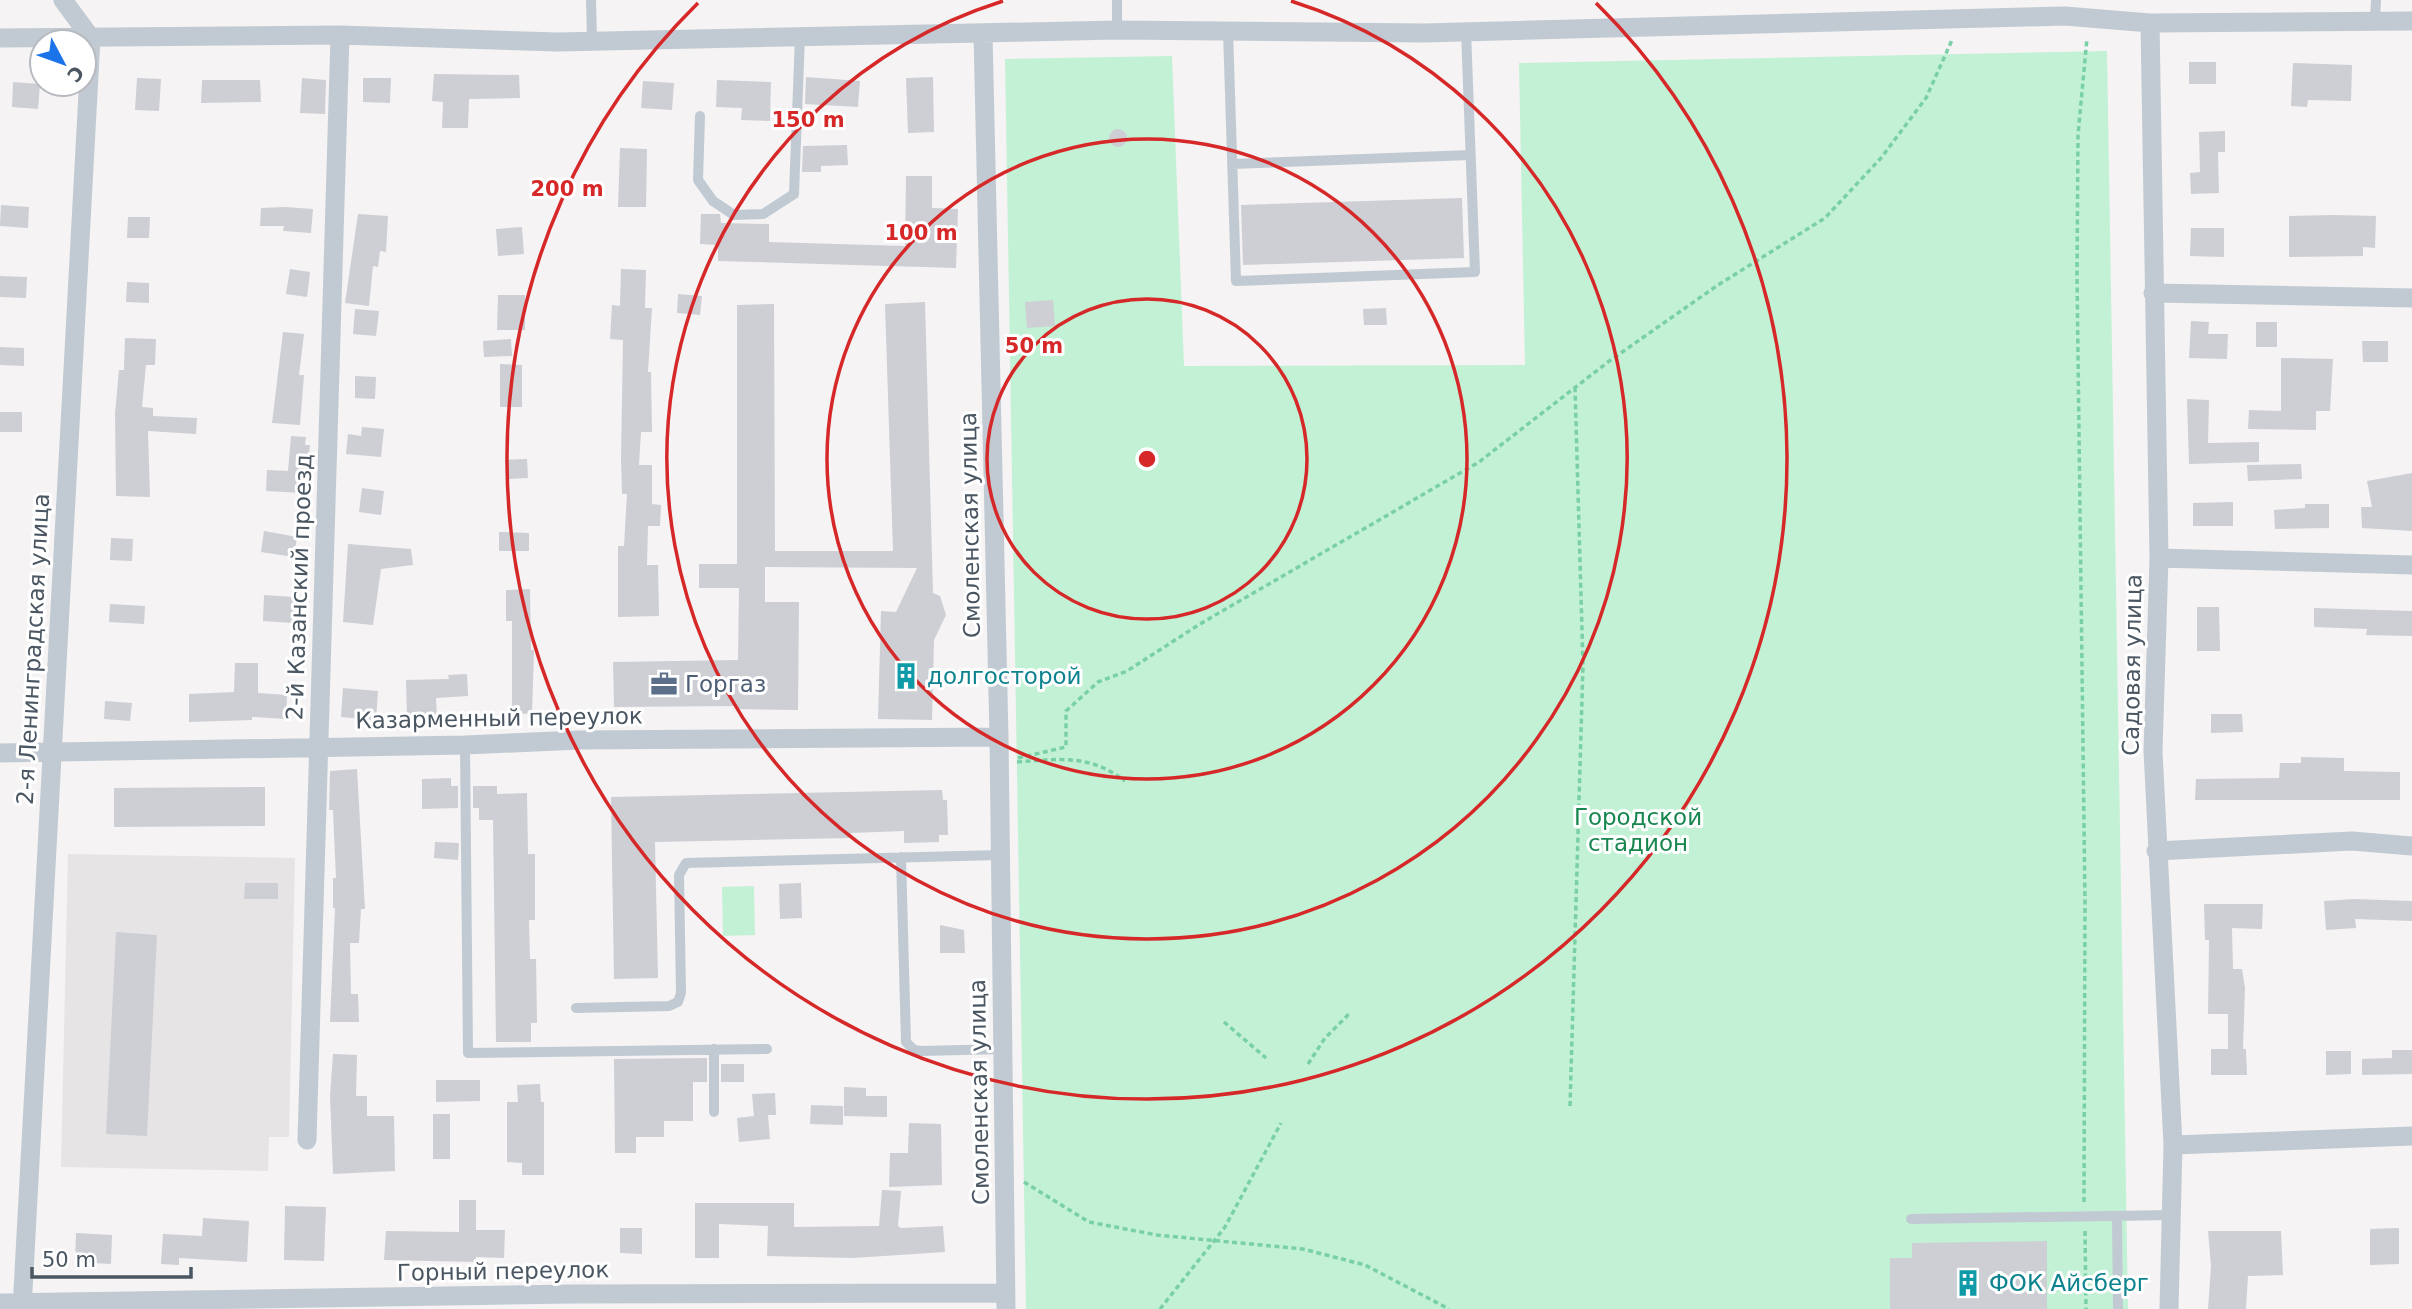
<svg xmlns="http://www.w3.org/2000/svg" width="2412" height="1309" font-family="'DejaVu Sans',sans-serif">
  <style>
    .education { fill: #e6e4e5 }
    .green { fill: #c3f1d5 }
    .building { fill: #cdcfd5 }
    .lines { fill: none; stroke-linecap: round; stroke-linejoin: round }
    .path { stroke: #7ad0a6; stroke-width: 3.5; stroke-dasharray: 5 3.5; stroke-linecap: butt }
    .lane { stroke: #c1cad2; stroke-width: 10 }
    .street { stroke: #c1cad2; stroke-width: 19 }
    .ring { fill: none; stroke: #d62828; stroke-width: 3.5 }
    .labels { text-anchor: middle; stroke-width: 6; stroke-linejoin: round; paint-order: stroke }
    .street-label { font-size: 23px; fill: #4a5661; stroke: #fff }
    .culture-label { font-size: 23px; fill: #0d838f; stroke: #fff; text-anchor: start }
    .service-label { font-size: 23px; fill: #4e5e75; stroke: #fff; text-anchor: start }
    .park-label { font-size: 23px; fill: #17864f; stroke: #fff }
    .centre { fill: #d62828; stroke: #fff; stroke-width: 3.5 }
    .ring-label { font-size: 21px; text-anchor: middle; font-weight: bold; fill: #d62828; stroke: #fff; stroke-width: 6; stroke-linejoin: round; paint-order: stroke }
  </style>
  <rect width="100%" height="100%" fill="#f5f3f3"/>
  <path class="education" d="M68,854l227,4 -6,279h-20l-1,34 -207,-4z"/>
  <path class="green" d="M2107,51l21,1258h-1102l-21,-1250 167,-3 12,310 341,-1 -6,-302z
    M754,886l1,49 -32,1 -1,-49z"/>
  <path class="building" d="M2189,62h27v22h-27z
    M2293,63l59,2 -1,36 -43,-1 -1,7 -16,-1z
    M434,74l85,1 1,23 -51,1 -1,29h-26l1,-26 -11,-1z
    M806,77l54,4 -2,26 -53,-3z
    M933,77l1,55 -26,1 -2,-55z
    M137,78l24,1 -2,32 -24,-1z
    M302,78l24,2 -1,34 -25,-1z
    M363,78h28l-1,25 -27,-1z
    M202,80h58l1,22 -60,1z
    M717,80l54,2 -1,39 -29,-1 1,-12 -26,-1z
    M643,81l31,2 -2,27 -31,-2z
    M13,82l27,2 -2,25 -26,-2z
    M1109 138a9 9 0 1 1 18 0a9 9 0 1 1-18 0Z
    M2225,131v21h-7l1,41 -28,1 -1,-21 10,-1 -1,-40z
    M847,145l1,20 -27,1v6h-19l1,-26z
    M620,148l27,1 -1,58h-28z
    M906,176h26v32l26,1 -2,59 -238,-7v-16l-18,-1 1,-30h19l1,9 48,1v18l136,4z
    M1462,198l2,60 -221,7 -2,-60z
    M1,205l28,2 -1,21 -28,-2z
    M285,207l28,2 -2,24 -28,-2 1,-5h-24l1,-18z
    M358,214l30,2 -2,36 -6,-1 -2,16 -5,-1 -4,40 -24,-3z
    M2333,215l43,1 -1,32 -12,-1v9l-74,1v-41z
    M128,217h22l-1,21h-22z
    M522,227l2,27 -26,2 -2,-27z
    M2191,228h33v29l-34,-1z
    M290,269l20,3 -3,25 -21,-3z
    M621,269l25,1 -1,38h7l-4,64h3l1,60h-11l-2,33h13v39l9,1 -1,21h-12l-1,39h11l1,51 -41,1v-71h6l3,-52h-5l-1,-35 2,-119 -13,-1 2,-34 8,1z
    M0,276l27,1 -1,21 -26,-1z
    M127,282l22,1v20l-23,-1z
    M678,294l24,2 -2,19 -23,-2z
    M498,295h27v35h-28z
    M1053,300l2,26 -28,2 -2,-26z
    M925,302l8,291 7,3 6,19 -12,25 -2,80 -54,-1 3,-108 15,1 21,-44 -152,-1v35h34l-1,108 -60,-1v-3l-124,1 -1,-45 125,-2 1,-72h-40v-24h38v-259l37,-1 1,247h118l-8,-247z
    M1386,308l1,17h-23l-1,-16z
    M355,309l24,2 -3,25 -23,-2z
    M2191,321l18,1 -1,12h20l-1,25 -38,-1z
    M2256,322h21v25h-21z
    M283,332l21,2 -5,41h5l-4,50 -28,-2z
    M125,338l31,1 -1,26h-9l-4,42 11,1v8l44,2 -1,16 -48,-3 2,66 -34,-1 -1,-83 4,-43h5z
    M511,339l1,17 -28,1 -1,-16z
    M2362,341h26v21h-25z
    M0,347l24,1v18l-24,-1z
    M2281,358l52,1 -3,52h-14v19l-68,-1 1,-19 32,1z
    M500,364l22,1v42h-22z
    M355,376l21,1 -1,22 -20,-1z
    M2187,399l22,1 -1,43 51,-1v20l-70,2z
    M0,412h22v20h-22z
    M362,427l22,2 -3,28 -35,-3 2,-20 13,2z
    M291,436l15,1 -1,8h5l-2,17 -4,-1 -2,32 -36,-2 1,-21 21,1z
    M527,459l1,19 -22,1 -1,-19z
    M2301,464l1,15 -54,2 -1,-16z
    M2412,473v58l-50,-3 -1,-21h11l-5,-26z
    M362,488l22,3 -3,24 -22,-3z
    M2233,502v24h-40v-23z
    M2305,504h24v24l-54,1 -1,-19 31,-2z
    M264,531l33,6 -3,20 -33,-5z
    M499,532l30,1v18h-30z
    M111,538l22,1 -1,22 -22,-1z
    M348,544l63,5 2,16 -32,4 -8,56 -30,-3z
    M530,589l1,61h3l-2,64 -20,-1v-92h-6v-31z
    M264,595l30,2 -1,26 -30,-2z
    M110,604l35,2 -1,18 -35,-2z
    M2197,607h22l1,44h-23z
    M2314,608l98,3v25l-46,-1 1,-6 -53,-2z
    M235,663h23v30l29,2 -1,24 -34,-2v3l-63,2v-28l45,-2z
    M467,674l1,22 -32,2 1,20 -30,1 -1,-39 43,-1 -1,-4z
    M343,688l35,3 -2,29 -35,-3z
    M105,701l27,2 -2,18 -26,-2z
    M2211,714h31l1,18 -32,1z
    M2301,757l43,1v13l56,1v28h-205l1,-21 83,-1 1,-15h21z
    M357,769l8,140h-4l-2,34h-9l1,51h7l1,28h-29l5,-114h-2v-30h3l-3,-68h-4l1,-39z
    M451,778v8h7v22l-36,1v-30z
    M473,786h24v8l30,-1 1,61h7v66h-6l1,39h6l1,64h-6v19h-35l-3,-222h-14v-12h-6z
    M265,787v39l-151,1v-39z
    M942,790l1,10h4l1,35h-9v7l-35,1v-12l-53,2v5l-196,4 3,136 -44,1 -3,-182z
    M435,842l24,1 -1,17 -24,-2z
    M245,883h33v16h-34z
    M801,883l1,35 -22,1 -1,-35z
    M2354,899l58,2v20l-57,-2 1,9 -30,2 -2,-29z
    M2204,904h59l-1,25 -30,-1 1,41h9l3,19 -2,61h3l1,26h-36v-26h17v-35h-20l1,-74h-4z
    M940,925l24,5 1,23h-25z
    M116,932l41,3 -10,201 -41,-2z
    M2392,1050h20v24l-50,1v-16l30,-1z
    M2326,1051h25v23l-25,1z
    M333,1054l24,1 -1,41h11v20h27l1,55 -62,3 -3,-78z
    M707,1058v24h-14v39h-29v16h-28v16h-21l-1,-94z
    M721,1064h23v18h-23z
    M436,1080h44v21l-44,1z
    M540,1084l1,18h3v73h-22v-12l-15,-1v-60h11l-1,-17z
    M844,1087l22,1v8h21v21l-43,-1z
    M775,1093l1,22h-8l2,24 -31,3 -2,-24 17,-2 -2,-22z
    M811,1105l32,1v19l-33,-1z
    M433,1114h17v45h-17z
    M909,1123l32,1 1,61 -53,2 1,-34h18z
    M882,1190l19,1 -3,35 3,2 42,-2 2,26 -92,6 -86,-2 1,-30 -49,-2v34h-24v-55h99v24l85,-1z
    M459,1200h17v30h29l-1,28 -28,-1v5l-92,-2 2,-29 73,1z
    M285,1206l41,1 -2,54 -40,-1z
    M203,1218l46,3 -2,41 -68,-4v7l-18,-1 2,-30 39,2z
    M620,1228h22v26l-22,-1z
    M2399,1228v36l-29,1v-36z
    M2208,1231h73l2,44 -35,1 -2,33h-38l3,-43z
    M76,1233l36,2 -1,29 -36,-2z
    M2047,1241v68h-157v-51h22v-15z"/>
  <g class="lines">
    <path class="path" d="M1018,758l48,-11v-36l32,-29 29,-11 73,-47 279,-162 129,-100 110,-77 107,-67 56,-60 45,-60 26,-58
      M1017,762c42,-3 73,-8 108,19
      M1224,1022l42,36
      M1308,1064l17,-26 25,-25
      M1570,1106l13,-441 -8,-277
      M1024,1182l65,40 68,13 146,14 62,16 84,44
      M2084,1202l1,-299 -8,-627 1,-141 9,-97
      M2085,1231l1,78
      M1160,1309l65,-82 56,-104"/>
    <path class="lane" d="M591,0l1,40
      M1117,0v30
      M2375,20l1,-20
      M1228,31l8,250 239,-9 -9,-241
      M700,116l-2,64 15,21 21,14 29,-1 31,-20 6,-158
      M1232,164l238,-9
      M465,745l3,308 299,-4
      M901,857l5,185 8,8 7,1 82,-2
      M576,1008l93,-2 9,-4 3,-9 -2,-118 7,-12 315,-8
      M714,1049v63
      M2117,1216l1,93
      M1911,1219l259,-4"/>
    <path class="street" d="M2150,23l9,535 -6,193 20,394 -4,164
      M983,34l16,703 7,572
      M0,38l340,-3 218,7 559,-12 307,3 641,-17 85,7 262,-2
      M2153,293l259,5
      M2159,558l253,7
      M0,753l465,-8 115,-5 419,-3
      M2156,851l196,-10 60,5
      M307,1140l33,-1105
      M2173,1145l239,-9
      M0,1303l572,-9 434,-1
      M22,1309l69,-1271 -28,-38"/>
  </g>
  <g class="ring">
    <circle cx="1147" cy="459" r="160"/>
    <circle cx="1147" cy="459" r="320"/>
    <path d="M1291 1A480 480 0 1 1 1003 1"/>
    <path d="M1596 3A640 640 0 1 1 698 3"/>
  </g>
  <defs>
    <symbol id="building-bare" viewBox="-9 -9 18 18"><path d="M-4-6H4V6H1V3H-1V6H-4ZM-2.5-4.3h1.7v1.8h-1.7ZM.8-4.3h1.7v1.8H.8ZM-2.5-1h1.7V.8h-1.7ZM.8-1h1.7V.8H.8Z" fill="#0f9aa8" stroke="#fff" stroke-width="2.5" paint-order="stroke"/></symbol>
    <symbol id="office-bare" viewBox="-9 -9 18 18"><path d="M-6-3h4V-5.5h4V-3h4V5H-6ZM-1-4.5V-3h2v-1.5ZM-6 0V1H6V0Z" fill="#5c6f8a" stroke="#fff" stroke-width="2.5" paint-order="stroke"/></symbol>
  </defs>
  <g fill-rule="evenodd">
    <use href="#building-bare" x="887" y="657" width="38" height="38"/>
    <use href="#office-bare" x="645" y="665" width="38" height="38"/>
    <use href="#building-bare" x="1949" y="1264" width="38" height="38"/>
  </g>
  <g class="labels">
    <g class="street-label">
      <text transform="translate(970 525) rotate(-91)" y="8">Смоленская улица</text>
      <text transform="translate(299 587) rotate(-88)" y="8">2-й Казанский проезд</text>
      <text transform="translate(33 649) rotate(-87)" y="8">2-я Ленинградская улица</text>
      <text transform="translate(2132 665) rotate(-89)" y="8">Садовая улица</text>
      <text transform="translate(499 718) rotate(-1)" y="8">Казарменный переулок</text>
      <text transform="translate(979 1092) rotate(-91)" y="8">Смоленская улица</text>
      <text transform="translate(503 1271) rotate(-1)" y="8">Горный переулок</text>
    </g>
    <g class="culture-label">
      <text x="927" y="684">долгосторой</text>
      <text x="1989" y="1291">ФОК Айсберг</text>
    </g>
    <g class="service-label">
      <text x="685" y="692">Горгаз</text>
    </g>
    <g class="park-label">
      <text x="1638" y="825">Городской<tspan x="1638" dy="26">стадион</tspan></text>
    </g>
  </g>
  <circle cx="1147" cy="459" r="10" class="centre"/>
  <g class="ring-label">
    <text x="808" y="127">150 m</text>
    <text x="567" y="196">200 m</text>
    <text x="921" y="240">100 m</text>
    <text x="1034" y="353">50 m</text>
  </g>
  <g transform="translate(63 63) rotate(131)"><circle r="33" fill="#ffffff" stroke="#b7bbc0" stroke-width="2"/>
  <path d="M0-5L12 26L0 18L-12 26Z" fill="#1a73e8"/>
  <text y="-10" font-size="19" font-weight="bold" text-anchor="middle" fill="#4a5661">С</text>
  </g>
  <path d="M32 1267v10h159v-10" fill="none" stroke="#4a5661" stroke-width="3.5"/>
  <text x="42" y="1267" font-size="21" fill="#4a5661" stroke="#ffffff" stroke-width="5" paint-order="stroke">50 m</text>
</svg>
